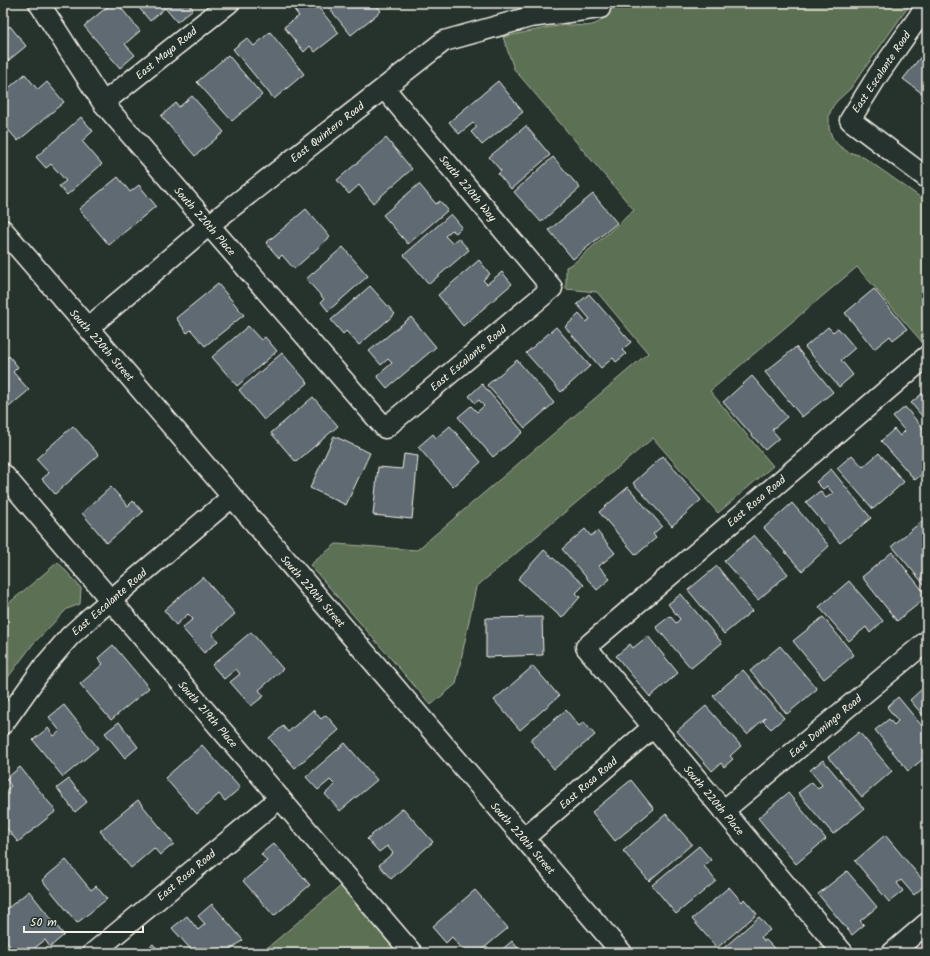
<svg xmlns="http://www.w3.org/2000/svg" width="930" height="956" font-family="Kalam,sans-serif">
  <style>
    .green { fill: #5b6f52; stroke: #a8b09d }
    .building { fill: #5e6a73; stroke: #f4f1e8 }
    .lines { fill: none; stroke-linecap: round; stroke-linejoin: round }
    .minor-casing { stroke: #f4f1e8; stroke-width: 23 }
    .minor { stroke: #26332d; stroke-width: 20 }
    .labels { text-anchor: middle; stroke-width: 3; stroke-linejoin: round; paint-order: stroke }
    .street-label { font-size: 11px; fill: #f4f1e8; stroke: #26332d }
  </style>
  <rect width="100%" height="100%" fill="#26332d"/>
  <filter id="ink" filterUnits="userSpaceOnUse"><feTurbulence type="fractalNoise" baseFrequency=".025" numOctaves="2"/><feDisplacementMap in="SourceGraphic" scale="8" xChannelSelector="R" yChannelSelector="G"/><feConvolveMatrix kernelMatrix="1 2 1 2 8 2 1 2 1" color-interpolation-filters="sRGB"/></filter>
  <g filter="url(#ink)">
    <path class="green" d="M613,3h298l-61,86 -13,12 -4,5 -4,9v13l3,9 6,8 10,7 14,4 65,46v136l-5,4 -65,-75 -147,124 63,75 -55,47 -65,-75 -177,149 -20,97 -25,21 -121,-140 26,-21 81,6 231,-197 -51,-61 -31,-3v-22l8,-4 60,-53 -120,-141 -11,-32c20,-4 40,-9 61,-12 10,-1 22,3 31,-1 9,-4 15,-12 18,-21z
      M58,562l23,26 -1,16 -13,5 -34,35 -30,40v-76z
      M341,886l59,67h-139z"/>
    <path class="building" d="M112,3h5l23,28 -15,13 10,11 -15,13 -36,-42z
      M135,3h53l5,6 -16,13 -12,-14 -15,13z
      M289,3h26l24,30 -24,19 -5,-6 -6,6 -20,-25 15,-11z
      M325,3h50l6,8 -30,24z
      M10,26l16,20 -23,19v-34z
      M270,32l34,42 -30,25 -41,-50 14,-11 7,8z
      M927,49v48l-24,-18z
      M228,55l34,40 -30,26 -35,-39z
      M25,74l13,16 9,-8 17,20 -46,39 -15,-17v-31z
      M498,81l25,31 -41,33 -11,-13 6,-5 -4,-4 -14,11 -10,-12z
      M192,96l32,36 -29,24 -34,-40 15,-13 3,4z
      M81,117l12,14 -11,10 20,23 -35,31 -8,-9 7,-5 -15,-17 -5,4 -10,-11z
      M526,126l24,29 -39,34 -13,-15 3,-3 -12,-14z
      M386,138l26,31 -39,34 -14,-18 -10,9 -12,-14z
      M553,157l27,31 -39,34 -27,-30z
      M118,177l12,15 9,-7 17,21 -47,39 -30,-36z
      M419,184l17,20 4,-3 8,9 -40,34 -25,-29z
      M593,194l24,29 -44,36 -24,-29z
      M306,209l24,28 -36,32 -12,-14 -3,3 -13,-15z
      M451,214l11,13 -6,6 -4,-3 -7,6 7,7 6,-5 11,12 -40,34 -25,-29z
      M343,247l25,29 -40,35 -7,-9 3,-3 -18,-20z
      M479,260l11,14 -7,6 4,4 15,-12 10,12 -49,42 -25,-31z
      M218,284l26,31 -39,31 -14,-16 -4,3 -11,-15z
      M370,286l25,28 -36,31 -13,-14 -3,3 -12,-14z
      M874,289l33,40 -14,11 -3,-4 -16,13 -29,-36z
      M589,294l42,48 -9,8 4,4 -10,8 -3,-4 -12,10 -36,-41 14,-13 7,8 4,-3 -13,-15z
      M411,317l25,30 -49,41 -10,-12 15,-13 -4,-4 -7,6 -12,-14z
      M248,326l13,14 4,-3 12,14 -40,35 -25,-29z
      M556,327l34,39 -29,26 -35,-39z
      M828,327l5,5 5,-4 17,20 -14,12 12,15 -14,12 -34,-40z
      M796,347l37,45 -31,25 -37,-45z
      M282,353l26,30 -44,37 -25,-30z
      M9,356l9,11 -5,5 16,18 -26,22v-51z
      M517,360l37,43 -29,25 -38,-43z
      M752,376l35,41 -15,13 7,8 -14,12 -42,-48z
      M482,384l41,48 -30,25 -35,-40 13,-11 6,6 7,-6 -5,-6 -4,3 -6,-7z
      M925,391l2,2v29l-16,-19z
      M313,397l25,29 -42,36 -25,-29z
      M905,407l22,26v37l-12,10 -34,-39 13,-12 6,7 5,-5 -12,-14z
      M73,426l26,29 -44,39 -13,-15 7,-6 -13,-14z
      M450,426l31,36 -28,25 -35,-40 15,-13 3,4z
      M334,436l36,17 -24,52 -36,-17z
      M879,453l25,29 -31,27 -36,-41 15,-13 11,12z
      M404,454l14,2 -6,63 -39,-4 5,-48 24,2z
      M663,456l38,44 -29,26 -39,-43z
      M831,469l40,49 -31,25 -34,-41 14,-11 6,7 7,-5 -6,-7 -4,3 -7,-7z
      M111,487l17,19 5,-5 10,11 -36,31 -25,-30z
      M628,487l34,39 -9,8 3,4 -20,17 -37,-43z
      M792,503l37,43 -27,25 -38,-43z
      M922,521l5,6v61l-35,-42z
      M585,529l6,7 6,-5 18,22 -16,13 11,13 -13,11 -35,-41z
      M754,535l34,39 -30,26 -34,-39z
      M544,550l40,35 -8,8 4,4 -18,21 -44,-39z
      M892,552l35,44v1l-30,24 -35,-44z
      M717,566l35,45 -28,23 -36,-44z
      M203,577l32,37 -23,20 6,7 -14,12 -22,-25 11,-9 -5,-5 -12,11 -12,-15z
      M849,581l34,40 -13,12 -4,-6 -17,14 -30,-34z
      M681,594l41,49 -31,25 -35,-41 14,-11 6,7 4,-4 -12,-15z
      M542,617l1,38 -57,2v-39z
      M823,617l31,38 -30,24 -31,-38z
      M251,632l32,37 -24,21 5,6 -13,10 -21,-24 10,-8 -4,-5 -12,10 -12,-14z
      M648,636l30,37 -28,24 -34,-41 14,-12 3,4z
      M113,645l36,43 -38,32 -31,-36 23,-20 -5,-6z
      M780,646l37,43 -30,25 -37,-43z
      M533,666l26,30 -39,34 -26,-30z
      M743,670l41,48 -13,11 -8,-8 3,-3h-1l-18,16 -34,-38z
      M927,672v11l-5,-6z
      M923,688l4,4v28l-17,-20z
      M898,697l29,35v24l-19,15 -33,-41 14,-11 5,6 4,-4 -11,-14z
      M64,705l34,43 -35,29 -30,-37 15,-12 6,8 6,-5 -11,-14z
      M706,706l35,40 -11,10 3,3 -9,8 -3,-4 -9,8 -35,-40z
      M313,710l8,9 5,-4 13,15 -44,38 -26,-30 14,-12 5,6z
      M566,710l13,16 5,-4 11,13 -41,34 -24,-29z
      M119,722l19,25 -13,11 -20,-25z
      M859,732l33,39 -30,26 -34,-40z
      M345,743l32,37 -37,31 -15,-17 10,-9 -5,-5 -12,10 -12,-13z
      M202,745l38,43 -15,13 -6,-7 -22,20 -32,-36z
      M823,760l41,49 -31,25 -35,-41 14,-11 6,7 4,-4 -12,-15z
      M20,767l36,44 -38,31 -15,-18v-31l8,-7 -5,-7z
      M69,779l18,23 -12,10 -18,-24z
      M631,780l23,29 -39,32 -23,-29z
      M788,793l38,46 -30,25 -38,-46z
      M138,800l36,44 -14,11 -6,-7 -23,20 -31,-37z
      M403,808l30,34 -42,37 -12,-14 14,-12 -6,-7 -8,6 -12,-13z
      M666,814l26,30 -43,37 -26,-30z
      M885,835l41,49 -12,11 -13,-15 -4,3 6,8 -14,11 -34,-41z
      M274,843l36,42 -36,31 -31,-35 24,-20 -6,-7z
      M699,846l12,14 -7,6 12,15 -40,33 -24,-29z
      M66,860l25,30 5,-4 11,13 -30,24 -35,-43z
      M847,871l30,36 -17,14 4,4 -12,10 -34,-41z
      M729,887l13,15 2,-3 13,15 -40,34 -25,-29z
      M475,890l33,38 -30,25h-12l-14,-16 -6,6 -14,-16z
      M29,891l35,44 -14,12 -5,-7 -17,13h-13l-12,-16v-25z
      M212,904l31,36 -16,13h-33l-22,-25 15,-12 11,14 7,-6 -7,-8z
      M759,917l11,13 -9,7 3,4 2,-1 12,12 -1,1h-59z
      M512,941l10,12h-24z
      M153,944l8,9h-19z"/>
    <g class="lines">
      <defs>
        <path id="minor" d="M39,3l64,100 282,325 167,-140 -168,-200
          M927,5l-49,70 -28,45 77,58
          M103,103l126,-100
          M3,230l85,98 534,625
          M88,328l121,-103 235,-184 86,-24 70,-9 1,-5
          M3,474l409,479
          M3,724l42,-59 25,-29 22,-20 140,-119
          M723,811l204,-170
          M524,838l129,-111
          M93,953l187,-155
          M843,953l-257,-306 341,-291
          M892,953l35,-30"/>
      </defs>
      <use href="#minor" class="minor-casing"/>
      <use href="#minor" class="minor"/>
    </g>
  </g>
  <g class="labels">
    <g class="street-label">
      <text transform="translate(166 53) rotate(-39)" y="4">East Maya Road</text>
      <text transform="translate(881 72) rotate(-56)" y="4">East Escalante Road</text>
      <text transform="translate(327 132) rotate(-38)" y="4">East Quintero Road</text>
      <text transform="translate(468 188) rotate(50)" y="4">South 220th Way</text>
      <text transform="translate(205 221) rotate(49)" y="4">South 220th Place</text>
      <text transform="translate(102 345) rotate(49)" y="4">South 220th Street</text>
      <text transform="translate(468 358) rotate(-40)" y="4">East Escalante Road</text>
      <text transform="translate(756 501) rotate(-40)" y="4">East Rosa Road</text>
      <text transform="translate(313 591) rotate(49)" y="4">South 220th Street</text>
      <text transform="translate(109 602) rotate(-41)" y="4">East Escalante Road</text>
      <text transform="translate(208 714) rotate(49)" y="4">South 219th Place</text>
      <text transform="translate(825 726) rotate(-40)" y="4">East Domingo Road</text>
      <text transform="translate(588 783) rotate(-41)" y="4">East Rosa Road</text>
      <text transform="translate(714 800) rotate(50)" y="4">South 220th Place</text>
      <text transform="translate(523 838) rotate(49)" y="4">South 220th Street</text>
      <text transform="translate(186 875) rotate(-40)" y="4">East Rosa Road</text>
    </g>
  </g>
  <rect width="930" height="956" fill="none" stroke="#26332d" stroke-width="16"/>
  <rect x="8" y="8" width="914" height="940" fill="none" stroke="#f4f1e8" stroke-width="1.5" filter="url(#ink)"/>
  <path d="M24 926v6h119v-6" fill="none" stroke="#f4f1e8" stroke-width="2"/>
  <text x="30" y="926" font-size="12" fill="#f4f1e8" stroke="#26332d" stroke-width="3" paint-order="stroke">50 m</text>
</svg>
